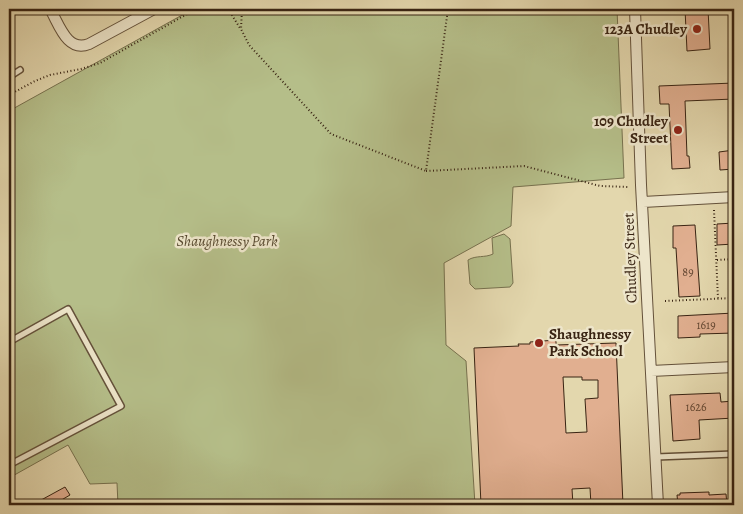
<svg xmlns="http://www.w3.org/2000/svg" width="743" height="514" font-family="Alegreya,serif">
  <style>
    .green { fill: #b5be89; stroke: #77714e }
    .building { fill: #e1af90; stroke: #392413; fill-rule: evenodd }
    .lines { fill: none; stroke-linecap: round; stroke-linejoin: round }
    .service-casing { stroke: #64513a; stroke-width: 8 }
    .minor-casing { stroke: #64513a; stroke-width: 12 }
    .path { stroke: #392413; stroke-width: 2; stroke-dasharray: 1 2.5; stroke-linecap: butt }
    .service { stroke: #ede5ca; stroke-width: 5 }
    .minor { stroke: #ede5ca; stroke-width: 10 }
    .poi-dot { fill: #8f2418; stroke: #ede5ca; stroke-width: 2 }
    .labels { text-anchor: middle; stroke-width: 5; stroke-linejoin: round; paint-order: stroke }
    .number-label { font-size: 12px; fill: #634732 }
    .poi-label { font-size: 15px; font-weight: bold; fill: #392413; stroke: #ede5ca; text-anchor: end }
    .park-label { font-size: 15px; font-style: italic; fill: #584a30; stroke: #ede5ca }
    .street-label { font-size: 15px; fill: #392413; stroke: #ede5ca }
  </style>
  <rect width="100%" height="100%" fill="#e3d7ad"/>
  <filter id="stains"><feTurbulence type="fractalNoise" baseFrequency=".004" numOctaves="4"/><feColorMatrix values="0 0 0 0 .2 0 0 0 0 .09 0 0 0 0 .02 0 0 0 .5 -.17"/></filter>
  <radialGradient id="worn" r=".72"><stop offset=".6" stop-color="#630" stop-opacity="0"/><stop offset="1" stop-color="#630" stop-opacity=".3"/></radialGradient>
  <path class="green" d="M193,9h424l7,169 -111,9 -2,39 -67,37 2,82 20,16 9,144h-357l-1,-22 -27,1 -22,-39 -59,33v-367z
    M504,234l6,5 3,44 -3,4 -35,2 -5,-5 -2,-24c8,-5 17,-2 25,-6l-1,-16z"/>
  <path class="building" d="M685,9h23l2,40 -23,2z
    M734,83v16l-49,2 2,55h2l1,12 -18,1 -3,-65h-9l-1,-18z
    M734,150v19l-14,1 -1,-18z
    M734,223v21l-17,1v-21z
    M695,225l5,71 -21,1 -3,-49h-3v-22z
    M734,313v20l-34,1v3l-22,1v-22z
    M556,340v5l60,-2 7,162h-32l-1,-17 -18,1 1,16h-92l-7,-157 45,-2 -1,-2h12v-2zM563,377h19v3h16v18l-13,1 2,33 -21,1z
    M720,393l1,9 13,-1v17l-35,2 1,19 -27,2 -3,-46z
    M65,487l5,8 -12,7 2,3h-28z
    M709,492v3l17,-1 1,11h-49l-1,-10h3v-2z"/>
  <g class="lines">
    <defs>
      <path id="service" d="M9,77l11,-7
        M9,342l59,-33 53,97 -112,59
        M656,457l78,-3"/>
      <path id="minor" d="M50,9c9,15 17,44 39,35l65,-35
        M635,9l6,176 17,320
        M643,202l91,-5
        M651,371l83,-4"/>
    </defs>
    <use href="#service" class="service-casing"/>
    <use href="#minor" class="minor-casing"/>
    <path class="path" d="M228,9l12,19
      M242,9l-1,20 8,16 82,89 95,37 22,-162
      M9,95l26,-14 15,-6 31,-6 19,-6 96,-54
      M426,171l98,-5 76,20 28,1
      M714,210l4,89
      M717,260l17,-1
      M665,301l69,-3"/>
    <use href="#service" class="service"/>
    <use href="#minor" class="minor"/>
  </g>
  <g class="poi-dot">
    <circle cx="697" cy="29" r="5"/>
    <circle cx="678" cy="130" r="5"/>
    <circle cx="539" cy="343" r="5"/>
  </g>
  <g class="labels">
    <g class="number-label">
      <text x="688" y="276">89</text>
      <text x="706" y="329">1619</text>
      <text x="696" y="411">1626</text>
    </g>
    <g class="poi-label">
      <text x="687" y="34">123A Chudley</text>
      <text x="668" y="126">109 Chudley<tspan x="668" dy="17">Street</tspan></text>
      <text x="549" y="339" text-anchor="start">Shaughnessy<tspan x="549" dy="17">Park School</tspan></text>
    </g>
    <g class="park-label">
      <text x="227" y="246">Shaughnessy Park</text>
    </g>
    <g class="street-label">
      <text transform="translate(630 258) rotate(-92)" y="5">Chudley Street</text>
    </g>
  </g>
  <rect width="743" height="514" fill="none" stroke="#e3d7ad" stroke-width="30"/>
  <rect x="10" y="10" width="723" height="494" fill="none" stroke="#392413" stroke-width="2.5"/>
  <rect x="15" y="15" width="713" height="484" fill="none" stroke="#392413"/>
  <rect width="100%" height="100%" filter="url(#stains)"/>
  <rect width="100%" height="100%" fill="url(#worn)"/>
</svg>
